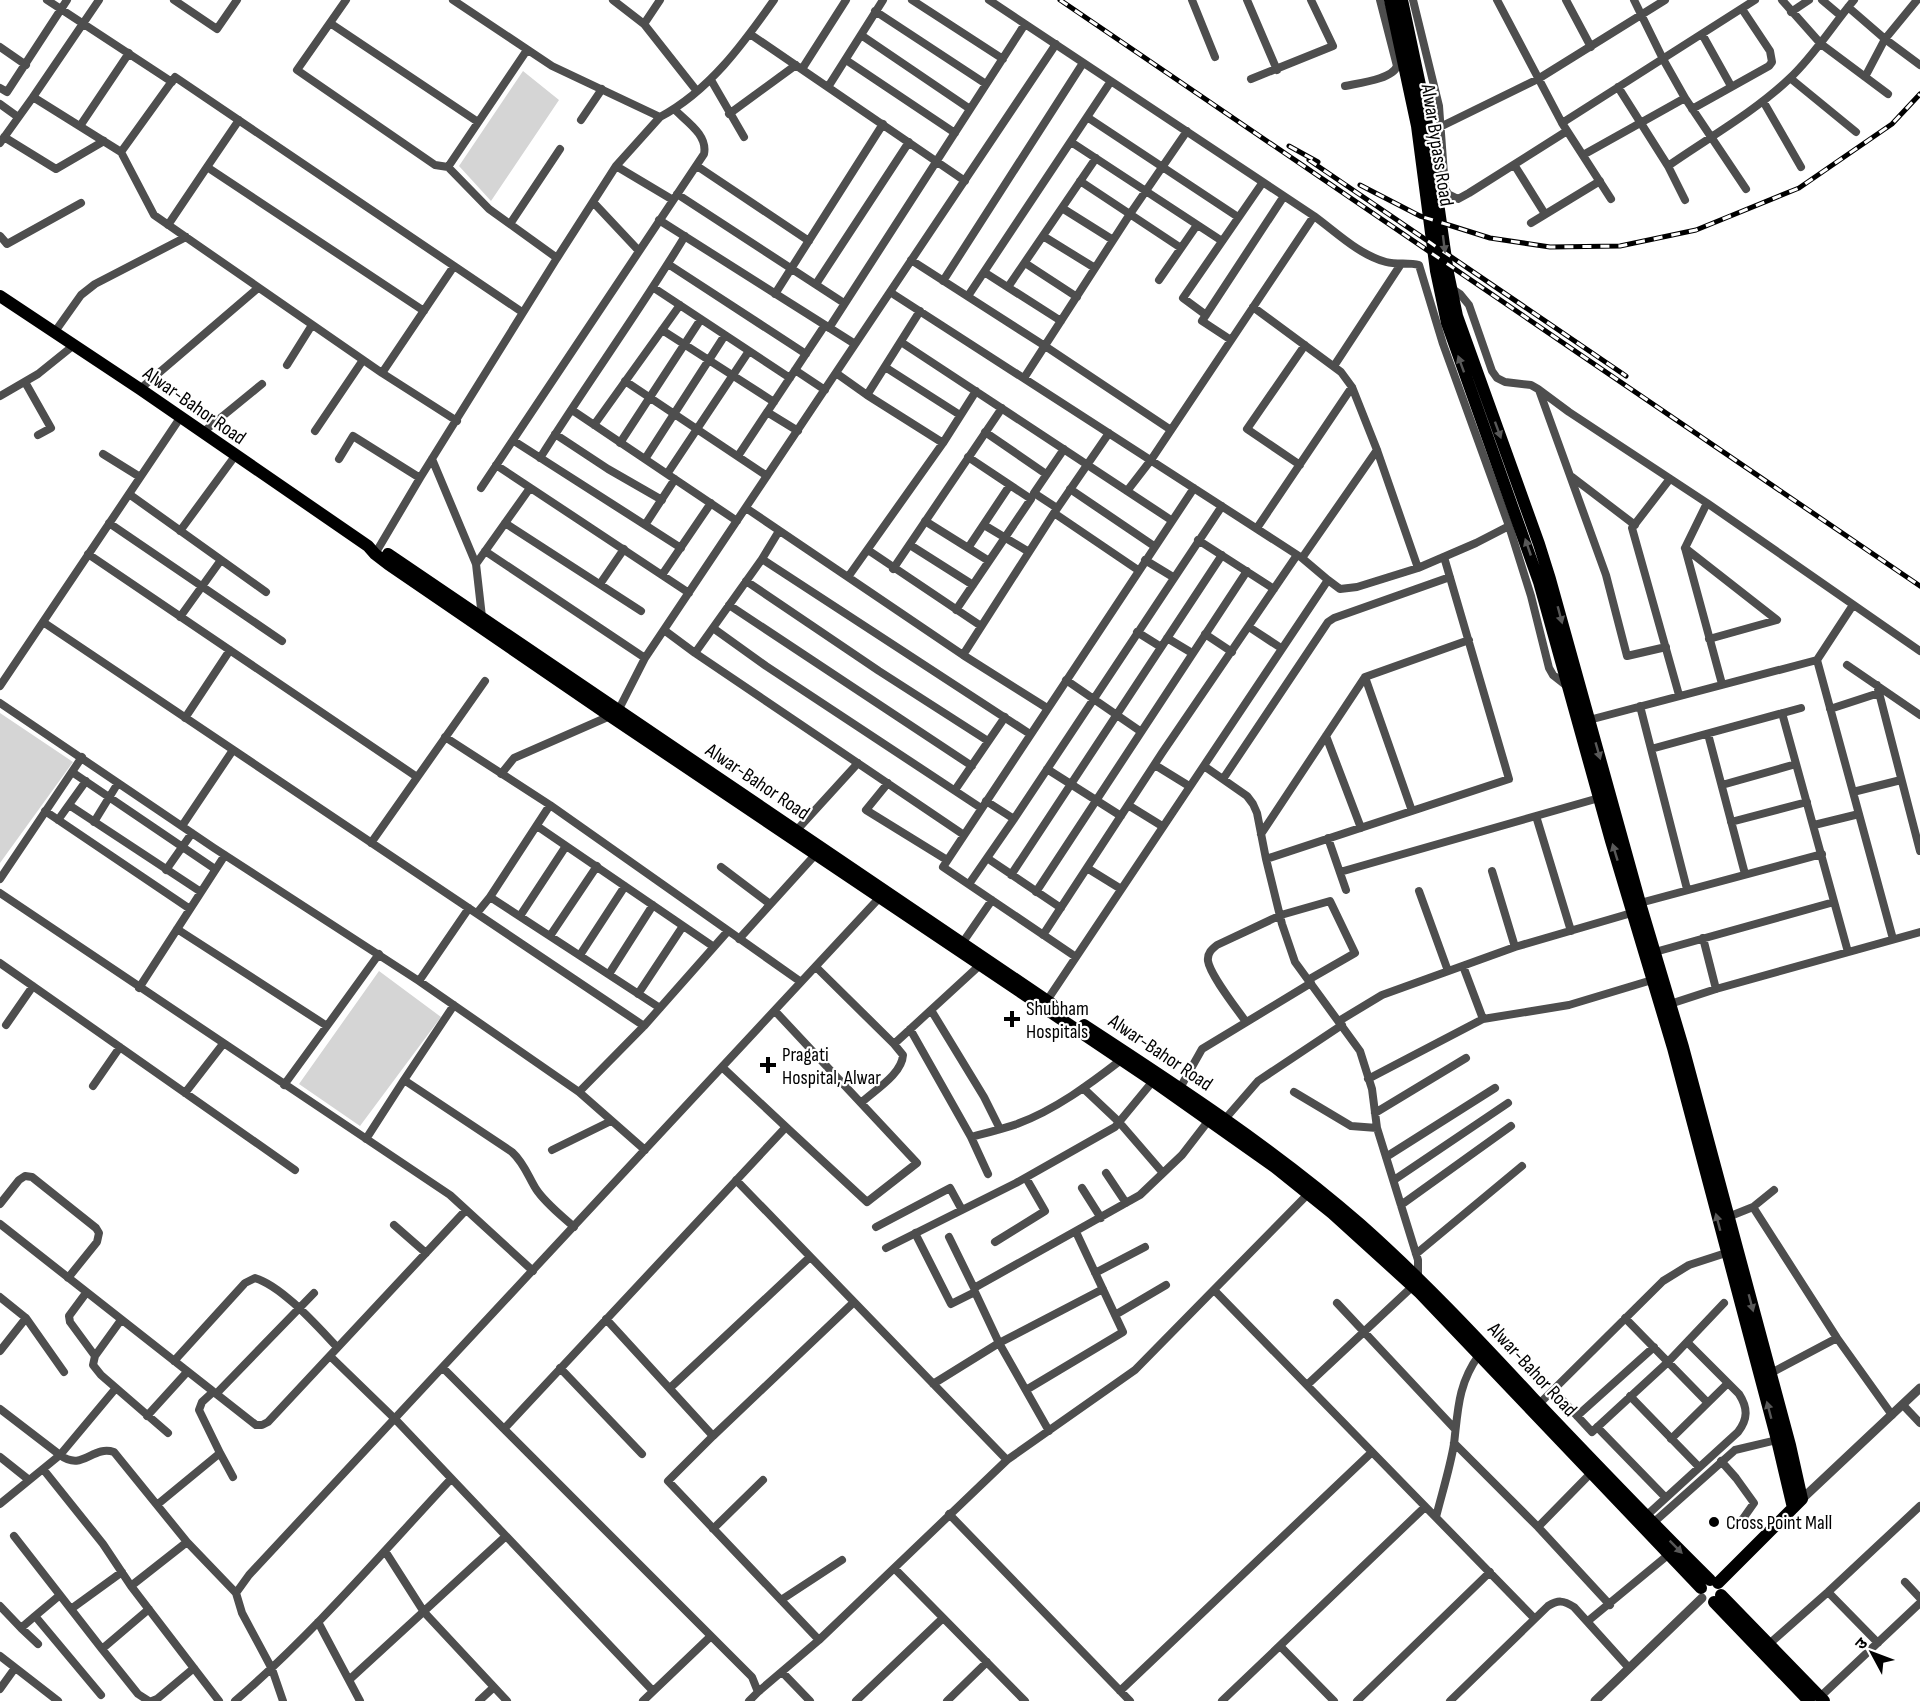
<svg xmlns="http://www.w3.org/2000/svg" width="1920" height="1701" font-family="'Sofia Sans Condensed','Noto Sans Devanagari',sans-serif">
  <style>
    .green { fill: #d5d5d5 }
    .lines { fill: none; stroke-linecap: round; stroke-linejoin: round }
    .minor { stroke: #4e4e4e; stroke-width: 8 }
    .tertiary { stroke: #4e4e4e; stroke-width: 9 }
    .primary { stroke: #000; stroke-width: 12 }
    .rail-casing { stroke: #000; stroke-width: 5 }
    .rail { stroke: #fff; stroke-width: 3; stroke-dasharray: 9; stroke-linecap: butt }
    .oneway { fill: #595959 }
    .poi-dot { fill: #000; stroke: #fff; stroke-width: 2 }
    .labels { text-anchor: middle; stroke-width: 4.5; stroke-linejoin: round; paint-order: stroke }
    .street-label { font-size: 20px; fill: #000; stroke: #fff }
    .poi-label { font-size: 20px; fill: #000; stroke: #fff; text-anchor: start }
  </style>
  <rect width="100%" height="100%" fill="#fff"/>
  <path class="green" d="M523,71l36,29 -68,101 -32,-35z
    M0,713l73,49 -73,101z
    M379,971l62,46 -81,109 -61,-42z"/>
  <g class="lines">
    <path class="minor" d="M47,0l125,82
      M174,0l43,29 20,-29
      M346,0l-49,70 138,95 13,2
      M453,0l99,66 108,51c49,-26 83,-73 114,-117
      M613,0l31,24 52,66
      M912,0l91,59
      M989,0l325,216c22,16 45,39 72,46 11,3 23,0 33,3l24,79 66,182 22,70 18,72 4,7 14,11
      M1192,0l23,57
      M1247,0l30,70
      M1413,0l26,106 6,82 3,6 10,5 11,-6 98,-62
      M1497,0l65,123 49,76
      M1566,0l25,47
      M1634,0l29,59 22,39 61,91
      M1782,0l39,44 67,50
      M1822,0l19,16
      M1848,7l37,32 35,26
      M875,11l111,73
      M1791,12l18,-12
      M330,23l148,99
      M644,24l16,-24
      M750,34l215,147
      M1702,34l29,52
      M861,35l109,74
      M0,47l26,18
      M846,60l109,73
      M802,69l44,-69
      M1865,77l20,-38 32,-39
      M1790,78l66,54
      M1251,79l82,-33 -22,-46
      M711,80l33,57
      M1345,86c14,-3 48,-7 52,-20l-17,-66
      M828,87l55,-87
      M1618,87l50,79 17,34
      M0,88l7,4 60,-92
      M33,97l66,-97
      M1763,101l38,66
      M0,104l18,13
      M1692,109l77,-43 3,-4 -2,-11 -28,-42
      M729,114l67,-49
      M1087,117l151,100
      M239,120l-32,47 217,144
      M581,120l21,-31
      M1562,123l193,-123
      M80,126l49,-73
      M1440,127l98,-48 127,-79
      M4,137l52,32 48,-28
      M1071,142l151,99
      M0,143l33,-46 88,55 54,-75 347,235
      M121,152l33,63 228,158 75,48
      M1583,155l102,-57
      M616,166l57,34
      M697,166l112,75
      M1515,166l30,48
      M1668,166c40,-28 85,-53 121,-87 25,-23 43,-53 65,-79
      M1080,181l101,67
      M677,194l167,109
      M593,202l46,49
      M1062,208l51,32
      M659,220l196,124
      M1531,223l69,-42
      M510,224l50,-75
      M168,225l39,-58
      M0,236l7,8 74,-41
      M1043,236l52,32
      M557,258l59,-92 44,-49
      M911,260l134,86 126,84
      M1025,263l52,34
      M668,264l138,90
      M984,272l77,49
      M1159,280l38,-55
      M943,281l140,-218
      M816,284l93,-142
      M1008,287l88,-129
      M654,288l136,90
      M1451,288l9,6 9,11 23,66 5,7 8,4 26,3 7,4 31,23 138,91 213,148
      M890,292l412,266 26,22
      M775,294l108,-170
      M968,296l143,-215
      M1253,307l88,65 11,15 25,63 41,118
      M1206,315l-23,-17 80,-116
      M829,328l196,-304
      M662,330l112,72
      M54,333l27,-38 14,-11 91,-47
      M1231,340l-29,-19 82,-125
      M901,342l270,178
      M287,365l25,-40
      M1334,366l67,-102
      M885,367l75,48
      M795,370l30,20
      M382,373l72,-107
      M836,373l31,22 76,48
      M1024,378l106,-164 57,-83
      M625,381l142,95
      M25,382l26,46 -13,7
      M140,389l118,-101
      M1539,390l67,185 21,81 39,-9
      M867,395l53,-84
      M0,396l38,-22 36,-29
      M572,410l165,111
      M767,412l31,19
      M594,425l86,-120
      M315,431l48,-71
      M985,432l61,42
      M202,433l60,-49
      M555,434l53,35 54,31
      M514,441l167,107
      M620,443l81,-124
      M103,454l37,23
      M738,456l87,-131
      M540,458c47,-75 99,-146 145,-222
      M339,459l14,-23 67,42
      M432,459l44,105 6,53
      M645,459l80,-124
      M496,465l193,128
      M1300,465l-53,-36 58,-84
      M667,474l82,-123
      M1572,477l63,48
      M1669,480l-37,48 47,167
      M481,488l223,-334c4,-19 -17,-32 -30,-45
      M1070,489l84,57
      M1127,491l24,-31 163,-244
      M129,494l137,98
      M1707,503l-22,45 37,136
      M746,508l217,147 84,53
      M1057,508l-23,-15 30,-44
      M1054,513l84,57
      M925,521l64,40
      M109,523l173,118
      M505,523l136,88
      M645,525l30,-46
      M984,525l45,27
      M1257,528l95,-141
      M180,531l55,-75
      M1198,540l76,49
      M910,545l63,40
      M968,548l42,-63
      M1685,548l92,72 -68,19
      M868,550l113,76
      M485,551l160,107
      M88,554l329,223
      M375,554l45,-76 137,-220 -68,-49 -41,-42 79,-117
      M1302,558l75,-108
      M762,559l268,175
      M1145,560l28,17
      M476,564l54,-76
      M893,569l109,-161
      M662,575l49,-72
      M848,577l95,-134 33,-52
      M746,581l133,90 109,70
      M600,584l24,-35
      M729,605l243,161
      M1853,605l-36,55 76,279
      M956,610l75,-111 -63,-42
      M180,617l41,-57
      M43,622l601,404
      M1249,627l32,21
      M713,628l53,38 215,142
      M664,630l31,23 269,182
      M1137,632l24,15
      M1205,634l27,18
      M1167,638l25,15
      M695,653l67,-94 17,-28
      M963,655l91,-142 55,-80
      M1847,665l73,50
      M1365,677l47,134
      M1066,680l74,51
      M1877,685l43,166
      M0,686l180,-268
      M0,703l214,145 205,133 160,111 66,58
      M1640,706l47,183
      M1830,709l49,-16
      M1782,713l66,239
      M185,718l45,-68
      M1589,720l228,-60
      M1708,734l37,140
      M1326,736l35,92
      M445,737l105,68 251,177
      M1651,749l150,-41
      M1155,765l34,21
      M1204,766l43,30 6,8 4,9 9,46 16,65 13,38 65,89 12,38 5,39 41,132v17
      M1047,769l74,47
      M72,772l143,97
      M501,774l13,-16 96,-42 9,-7 26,-51 411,-614
      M1223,779l105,-157 6,-4 116,-41
      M888,783l-22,27 81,50
      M1722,785l74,-21
      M955,790l50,-73
      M1853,792l48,-12
      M986,801l28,18
      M69,805l132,87
      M1128,805l34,21
      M45,811l145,98
      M1536,816l35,115
      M58,820l28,-39
      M94,822l24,-39
      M1731,822l76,-20
      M1814,825l45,-11
      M182,826l51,-76
      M537,826l177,121
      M796,831l62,-68
      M1261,834l104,-157 104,-37
      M1328,838l18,52
      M371,843l114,-162
      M987,858l74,50
      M1266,859l243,-80 -65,-222
      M721,867l49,37
      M1087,868l34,21
      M166,870l26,-37
      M1492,871l23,76
      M1340,872l259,-74
      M1011,875l211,-320
      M0,879l82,-122
      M969,884l45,-65 208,-313
      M1419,891l29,80
      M1036,892l211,-321
      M0,893l450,302 83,76
      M490,897l170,111
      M1640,903l182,-49
      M477,913l13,-16 60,-92
      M520,916l46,-70
      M177,929l150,97 52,-72
      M1043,935l119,-182 135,-198
      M550,936l47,-70
      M1703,938l13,51
      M739,939l76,-84
      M963,942l29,-42
      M1655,952l179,-50
      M580,955l45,-69
      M1076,957l-133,-90 251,-379
      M0,963l295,207
      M1463,966l20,53
      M816,967l78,77
      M609,974l44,-69
      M419,981l50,-73
      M139,988l86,-133
      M638,994l45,-68
      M1046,1002l282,-422 12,9 17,-2 61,-19 58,-25 33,-17
      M1670,1004l46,-15 204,-57
      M931,1010l53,87 16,32
      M775,1011l142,152 -50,39 -81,-75
      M1339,1021l43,-26 133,-48 120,-35
      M1246,1022c-9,-13 -36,-47 -38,-61 -1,-8 4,-12 9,-16l64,-30 49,-14 25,52 -47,27
      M6,1025l27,-39
      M910,1029l61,108 17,37
      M1368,1079l115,-60 86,-14 83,-25
      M404,1080l50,-75
      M284,1085l43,-59
      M93,1086l27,-39
      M1083,1088l36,34 44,51
      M1180,1088l22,-39 109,-66
      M579,1092l65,-66 84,-95
      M1294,1092l57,34 26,2
      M185,1093l38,-49
      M861,1103c14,-13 41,-29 42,-48l-9,-11 86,-79
      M1375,1113l91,-55
      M1225,1119l33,-38 84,-56
      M971,1137c15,-4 31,-8 46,-13 38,-14 73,-40 104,-64
      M366,1139l38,-59 108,72c12,11 16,24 24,37 10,15 25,26 38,38
      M552,1150l59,-29
      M1386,1157l109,-69
      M1106,1173l20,30
      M736,1180l271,280
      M1394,1180l114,-77
      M1082,1188l19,30
      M0,1204l19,-24 6,-4 7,1 64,51 3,5 -2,9 -29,36
      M1401,1205l110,-79
      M1753,1207l84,131 55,77
      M1728,1217l25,-10 21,-17
      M0,1224l256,201h6l6,-3 198,-212
      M394,1225l32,28
      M876,1227l74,-39 12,22
      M915,1233l36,71 24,-12 24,51 50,88
      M949,1237l25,51 166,-93 42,-40 27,-35
      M995,1242l50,-31 -19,-33
      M886,1248l130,-65 99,-56 38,-46
      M1416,1254l106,-88
      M1095,1273l50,-26
      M1215,1291l319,327
      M86,1293l-17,23 1,6 25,34
      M0,1297l26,21 -26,33
      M1337,1303l117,125
      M1115,1315l51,-30
      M26,1318l38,54
      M1625,1318l82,84
      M606,1319l107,117 -45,45 151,159
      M121,1320l-26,36 -2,9 8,10 67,58
      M330,1356l65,63 258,272
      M174,1361l71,-78 10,-5c27,8 62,48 82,69
      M443,1368l309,309 6,15 -9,9
      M560,1368l82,86
      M1771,1373l66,-35
      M933,1384l66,-41 104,-54
      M1307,1385l106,-99
      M116,1388l-56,67c23,17 32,-10 54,-3l73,90 49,51
      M670,1388l140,-131
      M1026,1390l97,-58 -47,-100
      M1553,1390l39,42 76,-70 56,-59
      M216,1394l98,-101
      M1630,1396l69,71
      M1538,1405l125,-124 26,-16 40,-13
      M1903,1405l17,18
      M0,1409l60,46 -60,49
      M147,1416l40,-44
      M1577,1416l77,-69
      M1597,1427l69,71
      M504,1429l282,-302 -64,-60
      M713,1436l141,-134
      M1671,1439l57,-56
      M1454,1443l84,84 72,78
      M220,1453l13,24
      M0,1457l29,23
      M1721,1461l15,17 18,25 -12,17
      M43,1469l60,75 28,42 88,115
      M158,1504l62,-51 -21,-43 3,-8 11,-10
      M949,1514l181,187
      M1646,1516l92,-84c10,-13 10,-24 1,-38l-52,-52
      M1436,1517c6,-24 14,-49 18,-73 4,-35 4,-60 25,-89
      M1653,1523l82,-73 46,-11
      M1538,1527l53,-54
      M713,1529l50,-49
      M14,1536l88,113
      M385,1551l39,61 83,89
      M894,1568l131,133
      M1905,1582l15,16
      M131,1586l56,-44
      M1828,1592l50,51
      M781,1600l61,-40
      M0,1606l21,22 14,-12 66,79
      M71,1609l51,-37
      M35,1616l25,-21
      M1588,1621l80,-66
      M318,1622l42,79
      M21,1628l17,16
      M1769,1644l59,-52 92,-86
      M1280,1646l54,55
      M0,1656l58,45
      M782,1672l28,29
      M349,1680l157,-144
      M0,1689l15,-21
      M1120,1691l252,-239
      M758,1692l61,-52 188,-180 128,-90 173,-176
      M1820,1697l100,-94
      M149,1701l-11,-7 -36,-45 47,-40
      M152,1701l5,-2 37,-31
      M235,1701c78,-67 146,-147 216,-222
      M283,1701l-11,-32 -30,-56 -6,-20 13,-18 633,-680
      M479,1701l15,-14
      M643,1701l68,-65
      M856,1701l87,-83
      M947,1701l40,-39
      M1222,1701l203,-194
      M1357,1701l133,-129
      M1450,1701l98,-95c10,-6 15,-6 26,1l55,61"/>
    <path class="tertiary" d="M1802,1499l118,-111
      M1595,1701l107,-103"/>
    <path class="primary" d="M1390,0l27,126 19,145 11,52 92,259 72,259 62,207 104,392 16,68
      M1402,0l22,104 24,169 9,43 82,228 11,35 90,324 43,144 107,398 12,54 -84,84
      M0,296l140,93 228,157 7,8 13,10 222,152 543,365 123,87 56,45 88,80 281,295
      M388,554l664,450
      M1084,1025c95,62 190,124 276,199 61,54 117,114 173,174 58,61 117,123 177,182
      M1721,1595l103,106
      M1714,1602l95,99"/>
    <defs>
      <path id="rail" d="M1060,0l860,586
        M1289,146l29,16
        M1309,160l317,216
        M1360,185l60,31 70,22 60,9 70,-1 76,-16 103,-42 93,-64 28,-30"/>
    </defs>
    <use href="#rail" class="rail-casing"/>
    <use href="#rail" class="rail"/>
  </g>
  <defs><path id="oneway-solid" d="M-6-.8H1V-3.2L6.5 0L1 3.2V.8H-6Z" transform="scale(1.5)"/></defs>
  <g class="oneway">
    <use href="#oneway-solid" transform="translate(1444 244) rotate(83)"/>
    <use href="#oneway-solid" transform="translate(1461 364) rotate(-110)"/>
    <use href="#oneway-solid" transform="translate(1498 430) rotate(70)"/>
    <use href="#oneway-solid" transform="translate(1528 547) rotate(-109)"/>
    <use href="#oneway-solid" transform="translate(1560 615) rotate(75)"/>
    <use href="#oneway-solid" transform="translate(1598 751) rotate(74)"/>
    <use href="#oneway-solid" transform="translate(1615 852) rotate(-107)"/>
    <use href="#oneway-solid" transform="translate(1718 1222) rotate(-105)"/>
    <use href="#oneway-solid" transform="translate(1751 1303) rotate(75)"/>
    <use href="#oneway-solid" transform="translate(1769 1410) rotate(-105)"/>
    <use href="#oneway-solid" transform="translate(1676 1547) rotate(45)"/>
  </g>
  <g class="poi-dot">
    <path d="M1009 1010h6v6h6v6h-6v6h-6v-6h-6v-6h6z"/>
    <path d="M765 1056h6v6h6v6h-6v6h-6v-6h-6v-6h6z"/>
    <circle cx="1714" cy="1522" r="6"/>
  </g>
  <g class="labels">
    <g class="street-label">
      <text transform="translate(1438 145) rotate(81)" y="7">Alwar Bypass Road</text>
      <text transform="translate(195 405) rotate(35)" y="7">Alwar-Bahor Road</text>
      <text transform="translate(758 781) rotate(34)" y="7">Alwar-Bahor Road</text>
      <text transform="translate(1161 1052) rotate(34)" y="7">Alwar-Bahor Road</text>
      <text transform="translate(1533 1369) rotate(47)" y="7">Alwar-Bahor Road</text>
    </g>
    <g class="poi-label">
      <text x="1026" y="1015">Shubham<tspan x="1026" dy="23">Hospitals</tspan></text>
      <text x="782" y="1061">Pragati<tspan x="782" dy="23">Hospital, Alwar</tspan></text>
      <text x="1726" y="1529">Cross Point Mall</text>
    </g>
  </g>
  <g transform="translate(1872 1653) rotate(311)" stroke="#ffffff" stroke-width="4.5" paint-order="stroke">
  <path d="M0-4.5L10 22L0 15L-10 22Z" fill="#000000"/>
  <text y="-9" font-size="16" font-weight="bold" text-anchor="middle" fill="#000000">उ</text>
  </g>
</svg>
